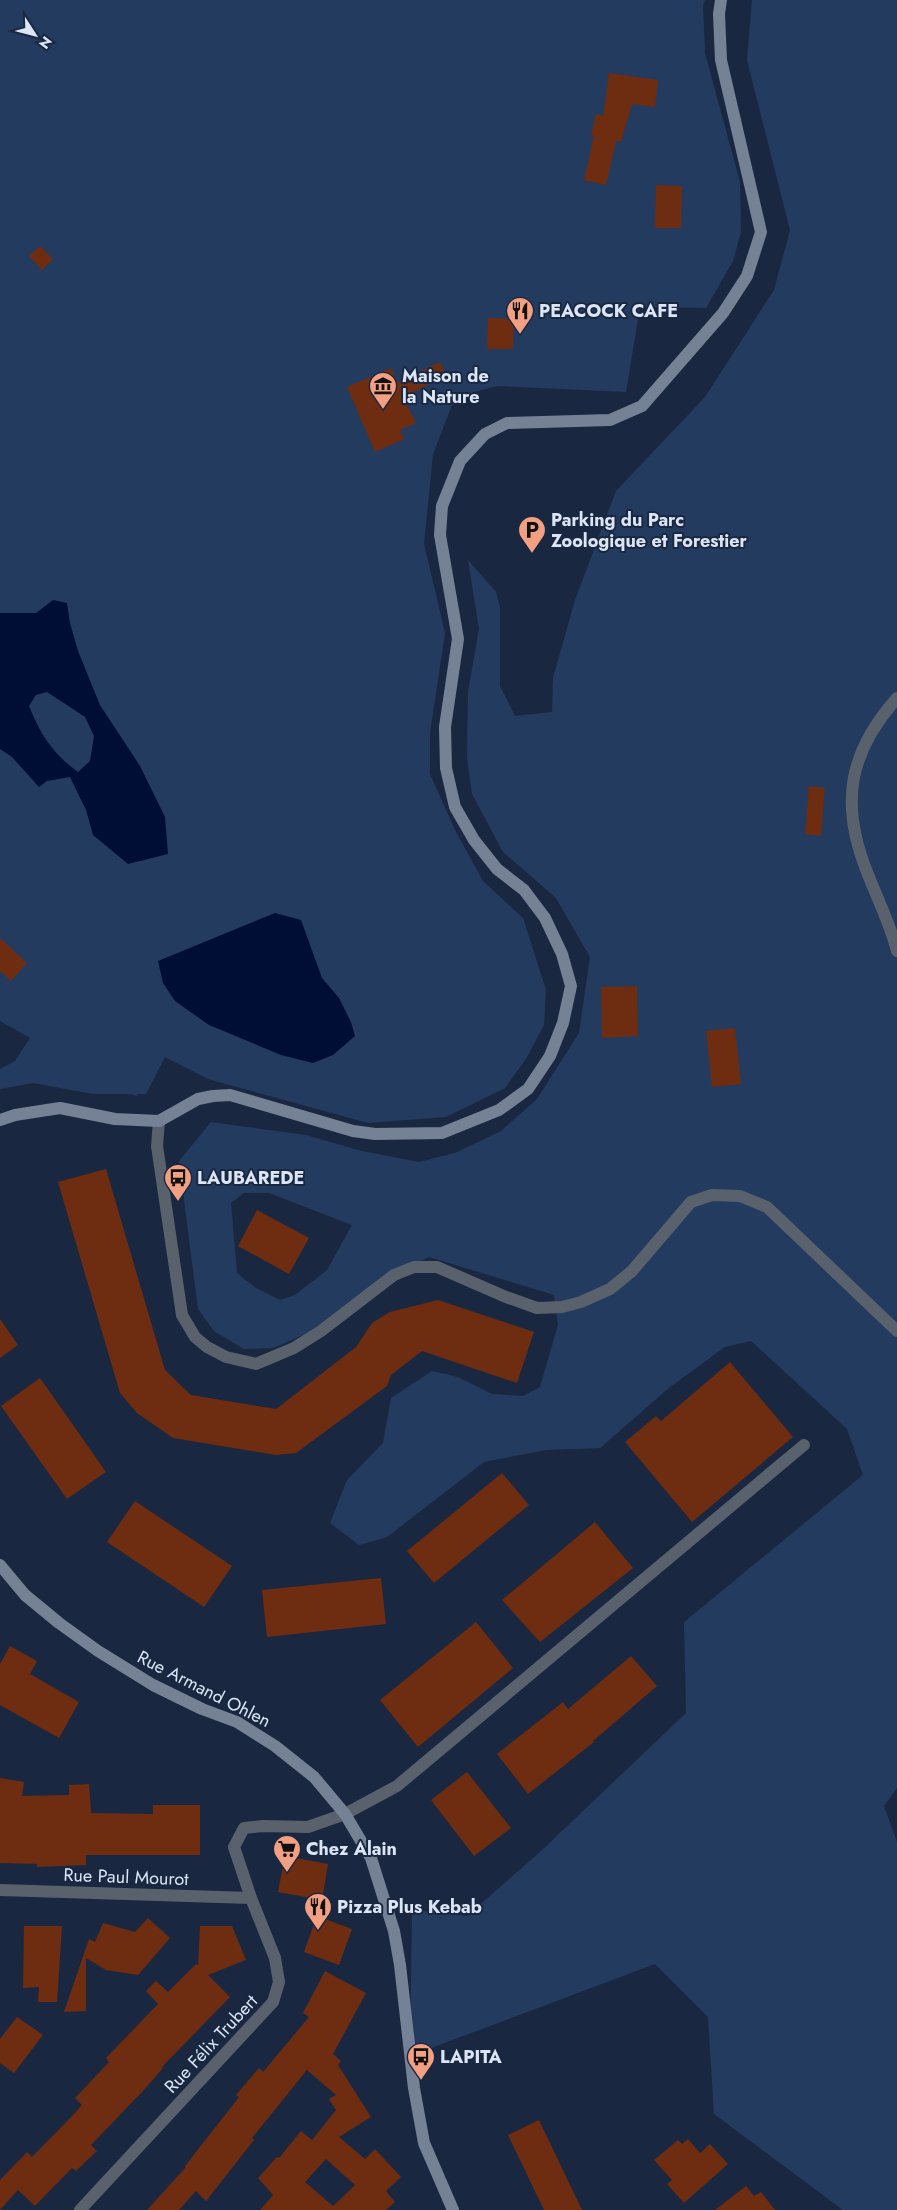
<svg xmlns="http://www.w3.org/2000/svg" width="897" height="2210" font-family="Jost,sans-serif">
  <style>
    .green { fill: #243b60; fill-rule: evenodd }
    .water { fill: #000e35; fill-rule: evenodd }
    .building { fill: #6e2c10; fill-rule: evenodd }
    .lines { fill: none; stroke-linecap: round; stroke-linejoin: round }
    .minor { stroke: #59616d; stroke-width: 12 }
    .tertiary { stroke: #59616d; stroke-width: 12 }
    .secondary { stroke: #758195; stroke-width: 12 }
    .labels { text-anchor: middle; stroke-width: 4; stroke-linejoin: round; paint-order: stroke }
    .poi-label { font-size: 18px; font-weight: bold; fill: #dbe5f5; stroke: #192840; text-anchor: start }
    .street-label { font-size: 18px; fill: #dbe5f5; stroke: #192840 }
  </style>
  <rect width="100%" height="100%" fill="#192840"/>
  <path class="green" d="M0,0h705l-2,5 2,48 35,129 1,50 -8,29 -27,47 -66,-1 -14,85 -129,-6 -23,6 -22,13 -19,49 -9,90 21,89 -15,100v41l25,56 28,51 40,37 23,72 -2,35 -18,34 -21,29 -59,29 -78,6 -160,-44 -43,-22 -19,37h-8l-2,2 -5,-2h-38l-60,-11 -33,6v-20l15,-8 15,-23 -30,-17z
    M752,0h145v1788l-13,18 13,36v368h-54l-129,-96 -6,-97 -53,-53 -245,92 2,-146 55,6 75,-66 144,-137 -2,-91 179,-147 -16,-46 -96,-88 -26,6 -55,40 -70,61 -54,2 -62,12 -97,75 -28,8 -29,-22 17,-43 36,-37 8,-45 41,-27 26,6 34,17 31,2 17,-9 18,-62 -4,-30 -125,-38 -56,29 -65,47 -35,15 -29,1 -30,-18 -16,-22 -19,-148 32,-39 95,13 56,16 57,11 36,-9 46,-22 36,-32 42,-66 11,-76 -34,-59 -53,-46 -31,-58 -5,-36 1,-66 11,-63 -11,-69 28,32 4,15v79l15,30 37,-4 1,-34 22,-78 41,-109 89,-94 69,-107 16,-60 -43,-170zM244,1193h25l83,32 -25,45 -32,25 -15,5 -24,-12 -19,-15 -6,-70z"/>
  <path class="water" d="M53,600l14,3 3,20 8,28 22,54 40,61 25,51 3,37 -40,10 -35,-29 -7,-25 -16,-33 -23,4 -8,6 -27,-30 -12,-8v-136h36zM47,692l38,25 9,19 -4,25 -12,11c-26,-19 -37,-37 -49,-66l7,-11z
    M275,913l26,7 21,58 17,20 12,24 4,14 -22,19 -20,8 -32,-8 -72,-30 -34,-24 -12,-18 -5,-22z"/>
  <path class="building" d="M609,73l49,7 -3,27 -23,-3 -11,38 -5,-1 -10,44 -22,-5 10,-44 -3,-1 5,-21 7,2z
    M656,185l26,1 -1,42h-26z
    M40,246l13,13 -11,11 -13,-14z
    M488,318l26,1 -1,30h-26z
    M440,362l6,14 -43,21 13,26 -16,7 4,9 -29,13 -28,-65 44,-19 6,14z
    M809,786l16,2 -4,48 -16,-2z
    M0,938l27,25 -16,18 -11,-10z
    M637,986l1,50 -36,2 -1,-51z
    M735,1028l6,56 -29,3 -6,-56z
    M106,1169l59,201 26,25 85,14 80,-62 16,-24 18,-11 48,-12 96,32 -17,51 -95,-32 -31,24 -4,11 -91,67 -20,2 -103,-17 -36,-25 -17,-20 -62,-211z
    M257,1210l52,28 -20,36 -51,-28z
    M0,1319l18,26 -18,13z
    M730,1362l63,75 -101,85 -67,-80 31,-26 5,5z
    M40,1378l66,94 -39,27 -66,-93z
    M502,1473l27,32 -95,78 -27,-32z
    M135,1501l97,65 -28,41 -97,-65z
    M595,1522l38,46 -93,74 -38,-42z
    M381,1578l5,46 -119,13 -5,-47z
    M476,1622l37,46 -95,79 -38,-47z
    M10,1646l27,15 -7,13 49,28 -20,36 -59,-33v-41z
    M631,1656l26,30 -64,55 1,1 -66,52 -31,-40 66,-52 5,7z
    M467,1772l44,56 -37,28 -43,-56z
    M0,1778l24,4 -2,14 47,-1v-10l20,-1 2,29 62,1v-9h47v50h-114v10l-49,2v-3l-37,-1z
    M285,1856l43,8 -6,36 -44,-8z
    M317,1916l35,13 -13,36 -35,-13z
    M148,1918l22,20 -32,37 -32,-5 -20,-12v53l-22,1 25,-73 6,3 8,-19 32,9z
    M24,1926h38l-5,76h-19l1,-15 -16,1z
    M200,1926h32l14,34 -38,15 22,22 -68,70 1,1 -21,24 -51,53 6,6 -21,20 -4,-3 -37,38 -17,-16 -18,20v-30l27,-28 5,5 43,-44 7,-8 -7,-7 34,-36 -3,-4 52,-54 -12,-13 10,-10 12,11 28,-28 2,1z
    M325,1971l41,22 -33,61 8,7 -3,4 33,52 -32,20 26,22 10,-10 26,28 -15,14 9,11 -9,8h-126l13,-15 -15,-17 19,-21 2,1 22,-27 11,9 24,-30 -7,-11 7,-4 -29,-25 -55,68 2,2 -48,61 -10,-10 -17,19h-32l39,-43 -1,-1 54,-69 -3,-2 23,-27 4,4 46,-55 -6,-4zM326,2159l29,26 -22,21 -28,-24z
    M17,2017l26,18 -29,38 -14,-10v-24z
    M539,2120l43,90h-38l-36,-75z
    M688,2139l12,14 10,-9 18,20 -44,39 -17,-19 5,-4 -18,-20 24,-20 4,4z
    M746,2186l8,10 7,-4 14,18h-60z"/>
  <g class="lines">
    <path class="minor" d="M0,1890l251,8
      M80,2210l193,-208 6,-20 -4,-24 -24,-60 -17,-51 10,-19 19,-2 45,1 37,-13 52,-28 407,-341"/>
    <path class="tertiary" d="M897,698c-49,55 -57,106 -30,174 10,26 23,51 30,79
      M159,1121l-2,25 25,169 13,22 12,10 19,10 30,7 38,-16 27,-17 73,-56 20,-8h23l69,30 31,11 25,-1 19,-5 29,-13 22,-18 59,-69 21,-7 28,1 27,11 130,124"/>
    <path class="secondary" d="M0,1120l15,-5 45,-7 55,11 44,2 39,-22 15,-3 17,-1 123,36 22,3 67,-1 57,-23 29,-21 22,-33 13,-33 8,-37 -9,-32 -17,-36 -21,-28 -27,-21 -23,-29 -19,-33 -9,-39 -1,-41 13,-88 -18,-104 2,-29 18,-45 25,-27 22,-11 103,-3 32,-14 81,-93 24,-37 14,-44 -40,-172 -2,-46 2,-14
      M0,1565l25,30 34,28 39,28 55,34 49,24 35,13 38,24 39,31 31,37 26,44 23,73 6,34 14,123 10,55 29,67"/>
  </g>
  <defs>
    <symbol id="restaurant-pin" viewBox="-11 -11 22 30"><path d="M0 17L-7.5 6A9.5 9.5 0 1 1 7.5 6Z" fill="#f2a081" stroke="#192840"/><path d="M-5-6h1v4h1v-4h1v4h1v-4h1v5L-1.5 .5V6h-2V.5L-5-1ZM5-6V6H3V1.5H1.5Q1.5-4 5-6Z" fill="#111"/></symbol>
    <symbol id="museum-pin" viewBox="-11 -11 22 30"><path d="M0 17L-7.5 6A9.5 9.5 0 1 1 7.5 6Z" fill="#f2a081" stroke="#192840"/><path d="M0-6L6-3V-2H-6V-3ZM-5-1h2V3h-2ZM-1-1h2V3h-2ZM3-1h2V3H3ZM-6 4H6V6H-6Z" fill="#111"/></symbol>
    <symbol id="parking-pin" viewBox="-11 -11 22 30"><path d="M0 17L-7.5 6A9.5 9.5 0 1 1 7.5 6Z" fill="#f2a081" stroke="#192840"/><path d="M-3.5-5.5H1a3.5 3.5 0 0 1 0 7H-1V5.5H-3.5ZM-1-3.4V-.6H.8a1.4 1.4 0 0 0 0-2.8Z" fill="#111"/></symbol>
    <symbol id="bus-pin" viewBox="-11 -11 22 30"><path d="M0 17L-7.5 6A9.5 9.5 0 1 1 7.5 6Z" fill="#f2a081" stroke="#192840"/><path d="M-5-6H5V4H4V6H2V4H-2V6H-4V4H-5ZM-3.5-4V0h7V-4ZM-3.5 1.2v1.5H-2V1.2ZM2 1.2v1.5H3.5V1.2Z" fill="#111"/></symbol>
    <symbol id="supermarket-pin" viewBox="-11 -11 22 30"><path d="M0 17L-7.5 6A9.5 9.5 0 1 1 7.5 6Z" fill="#f2a081" stroke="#192840"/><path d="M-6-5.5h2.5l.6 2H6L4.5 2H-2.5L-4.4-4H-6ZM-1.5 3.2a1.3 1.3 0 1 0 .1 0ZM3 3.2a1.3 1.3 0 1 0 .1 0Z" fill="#111"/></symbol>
  </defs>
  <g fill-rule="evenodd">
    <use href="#restaurant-pin" x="504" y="295" width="32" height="43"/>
    <use href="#museum-pin" x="367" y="370" width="32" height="43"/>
    <use href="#parking-pin" x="516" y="514" width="32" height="43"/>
    <use href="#bus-pin" x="162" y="1162" width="32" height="43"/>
    <use href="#supermarket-pin" x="271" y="1833" width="32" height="43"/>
    <use href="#restaurant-pin" x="302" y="1891" width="32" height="43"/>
    <use href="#bus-pin" x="405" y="2041" width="32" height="43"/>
  </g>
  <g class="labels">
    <g class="poi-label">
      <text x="539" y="317">PEACOCK CAFE</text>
      <text x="402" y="382">Maison de<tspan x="402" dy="21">la Nature</tspan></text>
      <text x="551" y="526">Parking du Parc<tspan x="551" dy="21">Zoologique et Forestier</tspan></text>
      <text x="197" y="1184">LAUBAREDE</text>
      <text x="306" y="1855">Chez Alain</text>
      <text x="337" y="1913">Pizza Plus Kebab</text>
      <text x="440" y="2063">LAPITA</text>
    </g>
    <g class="street-label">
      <text transform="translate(204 1689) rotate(27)" y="6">Rue Armand Ohlen</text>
      <text transform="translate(126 1877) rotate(2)" y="6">Rue Paul Mourot</text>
      <text transform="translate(211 2044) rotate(-47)" y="6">Rue Félix Trubert</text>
    </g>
  </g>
  <g transform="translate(35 35) rotate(126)" stroke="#192840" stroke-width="4" paint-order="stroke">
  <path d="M0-4L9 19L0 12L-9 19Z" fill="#dbe5f5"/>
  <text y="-8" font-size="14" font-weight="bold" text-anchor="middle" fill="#dbe5f5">N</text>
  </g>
</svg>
